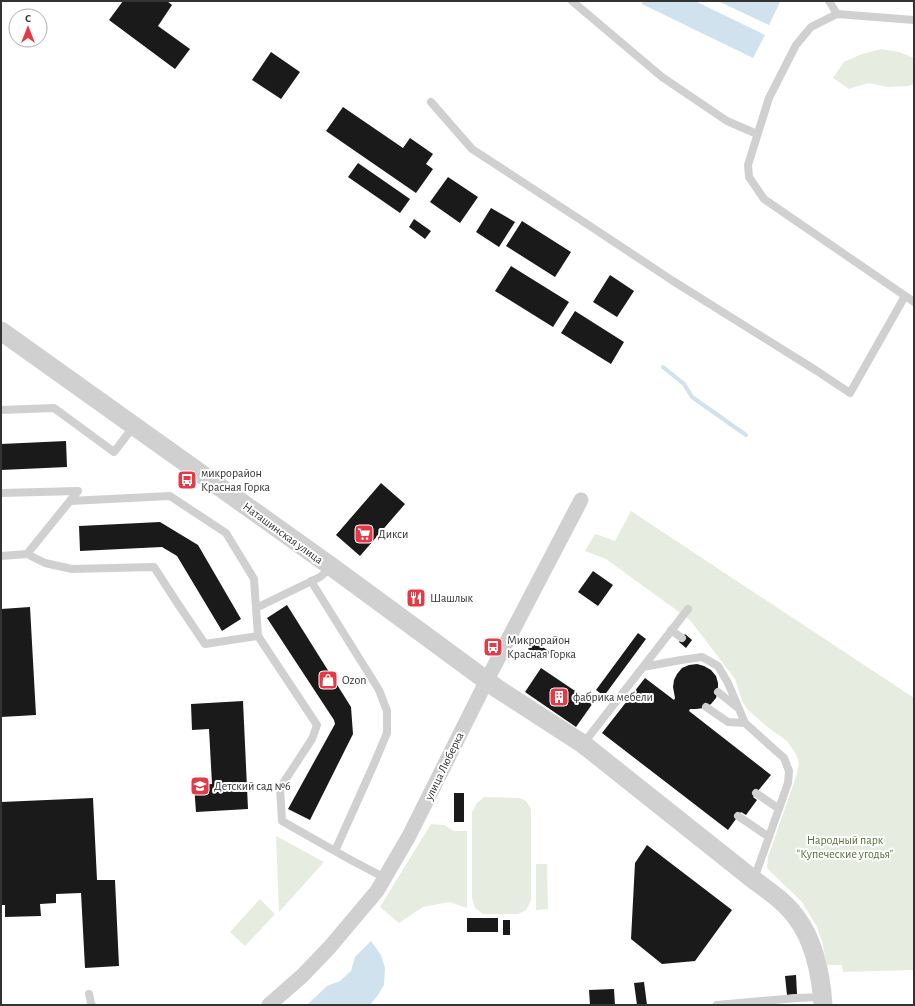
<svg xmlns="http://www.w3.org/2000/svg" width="915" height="1006" font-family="'Alegreya Sans',sans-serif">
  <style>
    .green { fill: #e6ecdf }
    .water { fill: #cfe2ee }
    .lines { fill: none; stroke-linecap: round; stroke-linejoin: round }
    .stream { stroke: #cfe2ee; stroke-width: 4 }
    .building { fill: #1a1a1a }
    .service { stroke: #d0d0d0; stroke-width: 8 }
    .minor { stroke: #d0d0d0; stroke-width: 15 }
    .tertiary { stroke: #d0d0d0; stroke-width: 19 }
    .labels { text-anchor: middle; stroke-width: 4; stroke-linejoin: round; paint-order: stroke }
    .poi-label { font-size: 12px; fill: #333; stroke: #fff; text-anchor: start }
    .street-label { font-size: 12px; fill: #333; stroke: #fff }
    .park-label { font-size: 12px; fill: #56703f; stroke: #fff }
  </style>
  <rect width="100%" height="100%" fill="#fff"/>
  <path class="green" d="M881,49l18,3 15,6v26l-6,2 -20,1 -20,-4 -19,6 -16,-11 11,-16 18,-8z
    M631,511l283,187v272l-71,2 -1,-7h-15l-5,-24 -6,-16 -14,-23 -35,-34 1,-11 29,-83 2,-11 -3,-9 -9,-13 -22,-16 -18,-16 -5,-8 -7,-22 -45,-59 -84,-61 -21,-8 10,-17 20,7z
    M484,797l36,1 6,3 5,8v91l-5,10 -8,4h-35l-8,-6 -3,-10v-86l5,-9z
    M431,824l13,1 10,6h13v77l-18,-6 -26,5 -24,16 -19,-16z
    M276,836l48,26 -45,50z
    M536,864h11l1,45 -12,1z
    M260,899l15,15 -30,32 -15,-14z"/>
  <path class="water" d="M643,1h52l70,34 -12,23 -111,-54z
    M718,1h61l1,1 -11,23z
    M371,941l10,14 4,13 -1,17 -6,10 -8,10h-60l-2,-1 19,-18 13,-5 11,-10 4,-14z"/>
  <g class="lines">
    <path class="stream" d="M663,367l21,17 8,13 54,38"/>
  </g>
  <path class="building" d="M123,1h44l5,4 -14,21 32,23 -15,20 -66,-49z
    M271,52l29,20 -19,27 -29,-19z
    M343,107l60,41 7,-10 23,16 -7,10 7,5 -17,24 -90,-62z
    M358,163l52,36 -10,14 -52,-36z
    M448,177l30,20 -18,26 -30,-21z
    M491,208l24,14 -16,25 -23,-15z
    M414,219l17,12 -6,8 -16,-12z
    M522,221l49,31 -16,25 -49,-31z
    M511,266l58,36 -16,25 -58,-36z
    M610,275l24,16 -17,26 -24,-15z
    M575,311l49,31 -13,22 -50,-31z
    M66,441l1,26 -66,3v-26z
    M381,483l24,21 -45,52 -24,-21z
    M160,522l38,23 43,74 -19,12 -45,-75 -15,-9 -82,4 -1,-25z
    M593,571l20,14 -15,21 -20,-14z
    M287,605l64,102 2,27 -43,86 -22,-11 47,-85 -1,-4 -67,-102z
    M30,607l6,108 -35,2v-108z
    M638,633l8,6 -42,57 -8,-6z
    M685,634l7,6 -6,8 -7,-6z
    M534,641l16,11 -6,8 -16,-11z
    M697,664l7,2 7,4 5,6 2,7v8l-2,7 -5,6 -7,4 -8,1h-6l-1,2 82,64 -18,22 4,3 -11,15 -5,-3 -13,18 -126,-97 43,-55 29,22 1,-2 -2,-11 1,-7 3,-6 5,-6 7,-3z
    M541,668l52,35 -17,24 -51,-35z
    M243,701l5,108 -52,3 -2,-27 18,-1 -3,-55 -17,1 -1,-26z
    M454,793h10v29h-10z
    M93,798l4,82h18l4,86 -34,2 -4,-75 -25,1v9l-16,1 1,12 -36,1v-12h-4v-103z
    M647,845l85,65 -37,51 -33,3 -31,-25 4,-76z
    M467,918h31v14h-31z
    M503,920h7v15h-7z
    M796,975l1,19 -10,1 -2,-19z
    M644,982l3,23h-10l-3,-22z
    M614,989l1,16h-25l-1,-15z"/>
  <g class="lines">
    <path class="service" d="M572,1l90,76 65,44 30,13
      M829,1l8,13 77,6
      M837,14l-26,13 -15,18 -27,53 -21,67 1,12 15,22 150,103
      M431,102l41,47 118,77 83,55 144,90 33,22 55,-97
      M1,410l53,-2 60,44 20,-26
      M1,493l77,-2 -51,63 18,9 27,6 82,-2 22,34 29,43 53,-8 -2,-28 64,-31 12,-10
      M70,501l100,-5 56,37 28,46 2,29
      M1,556l26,-2
      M311,581l68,109 8,21v22l-13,31 -39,87
      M671,630l11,8
      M258,636l59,89 -5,14 -32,49 2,33 67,38 36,19
      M643,667l45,-58
      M718,692l20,16
      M706,707l22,15 17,1
      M583,744l60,-77 38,-7 21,-3 16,9 10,17 17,40 39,35 5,13 -1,12 -34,96
      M756,793l23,16
      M738,816l31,21
      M89,994l2,9 1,2
      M717,1005l80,-7 26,-1"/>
    <path class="minor" d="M269,1005l33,-29 27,-28 48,-57 32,-55 81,-162 91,-174"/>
    <path class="tertiary" d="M1,331l331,236 166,122 85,55 171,136c15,11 31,22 42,37 19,25 25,58 27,88"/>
  </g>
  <defs>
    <symbol id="bus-square" viewBox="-11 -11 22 22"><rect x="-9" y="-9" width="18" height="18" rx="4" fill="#e63946" stroke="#fff"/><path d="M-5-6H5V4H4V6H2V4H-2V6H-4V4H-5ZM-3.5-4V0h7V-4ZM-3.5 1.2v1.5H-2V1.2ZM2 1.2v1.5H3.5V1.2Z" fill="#fff"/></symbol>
    <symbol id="supermarket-square" viewBox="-11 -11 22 22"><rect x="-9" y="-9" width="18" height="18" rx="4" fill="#e63946" stroke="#fff"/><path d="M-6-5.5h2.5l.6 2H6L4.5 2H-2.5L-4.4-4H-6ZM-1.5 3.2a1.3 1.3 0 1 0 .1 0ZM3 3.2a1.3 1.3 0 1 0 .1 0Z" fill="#fff"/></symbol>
    <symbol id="restaurant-square" viewBox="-11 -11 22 22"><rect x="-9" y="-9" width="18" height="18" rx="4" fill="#e63946" stroke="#fff"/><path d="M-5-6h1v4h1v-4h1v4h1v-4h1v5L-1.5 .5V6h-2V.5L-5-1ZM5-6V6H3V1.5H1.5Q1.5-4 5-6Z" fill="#fff"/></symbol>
    <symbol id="shop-square" viewBox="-11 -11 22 22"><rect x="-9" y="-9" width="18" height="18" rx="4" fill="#e63946" stroke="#fff"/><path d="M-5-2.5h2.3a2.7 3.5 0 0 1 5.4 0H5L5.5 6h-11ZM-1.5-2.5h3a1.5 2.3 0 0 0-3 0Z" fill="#fff"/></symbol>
    <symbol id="building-square" viewBox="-11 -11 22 22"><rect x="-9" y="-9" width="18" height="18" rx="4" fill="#e63946" stroke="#fff"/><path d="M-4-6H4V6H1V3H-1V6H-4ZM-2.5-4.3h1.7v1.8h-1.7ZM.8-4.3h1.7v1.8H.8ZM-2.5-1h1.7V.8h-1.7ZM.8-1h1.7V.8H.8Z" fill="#fff"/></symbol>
    <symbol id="school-square" viewBox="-11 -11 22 22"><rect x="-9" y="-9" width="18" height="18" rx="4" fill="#e63946" stroke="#fff"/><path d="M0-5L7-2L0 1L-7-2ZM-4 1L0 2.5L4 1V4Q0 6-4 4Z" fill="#fff"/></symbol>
  </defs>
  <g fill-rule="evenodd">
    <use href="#bus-square" x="176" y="469" width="22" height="22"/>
    <use href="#supermarket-square" x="353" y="523" width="22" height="22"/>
    <use href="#restaurant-square" x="405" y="587" width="22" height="22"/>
    <use href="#bus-square" x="482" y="636" width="22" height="22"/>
    <use href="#shop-square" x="317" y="669" width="22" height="22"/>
    <use href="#building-square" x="548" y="686" width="22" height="22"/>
    <use href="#school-square" x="189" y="775" width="22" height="22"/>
  </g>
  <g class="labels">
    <g class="poi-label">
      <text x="201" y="477">микрорайон<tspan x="201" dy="14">Красная Горка</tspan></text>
      <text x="378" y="538">Дикси</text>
      <text x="430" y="602">Шашлык</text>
      <text x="507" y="644">Микрорайон<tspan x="507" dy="14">Красная Горка</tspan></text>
      <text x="342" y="684">Ozon</text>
      <text x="573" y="701">фабрика мебели</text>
      <text x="214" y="790">Детский сад №6</text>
    </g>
    <g class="street-label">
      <text transform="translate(283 533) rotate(36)" y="4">Наташинская улица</text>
      <text transform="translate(444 766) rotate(-64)" y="4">улица Люберка</text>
    </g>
    <g class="park-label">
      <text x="845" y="844">Народный парк<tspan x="845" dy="14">"Купеческие угодья"</tspan></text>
    </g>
  </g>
  <rect width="915" height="1006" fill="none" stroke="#333333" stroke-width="4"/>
  <g transform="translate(28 28)"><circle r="19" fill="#ffffff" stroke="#adadad"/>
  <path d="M0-3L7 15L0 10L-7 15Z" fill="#e63946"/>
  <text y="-6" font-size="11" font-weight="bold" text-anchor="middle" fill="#333333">С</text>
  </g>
</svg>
